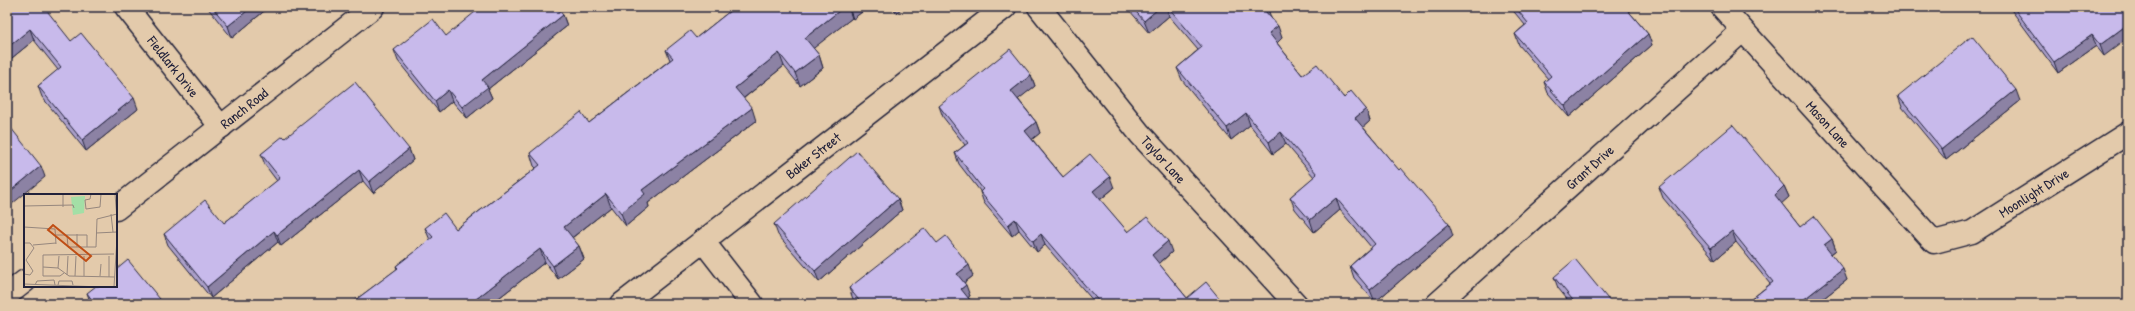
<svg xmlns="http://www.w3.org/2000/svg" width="2135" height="311" font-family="'Patrick Hand',sans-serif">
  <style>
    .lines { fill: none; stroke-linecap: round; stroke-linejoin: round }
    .minor-casing { stroke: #22223b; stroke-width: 25 }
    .minor { stroke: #e3caab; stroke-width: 22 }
    .wall { fill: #aca0ca; stroke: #22223b }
    .shaded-wall { fill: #8c82a4; stroke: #22223b }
    .building { fill: #c8baeb; stroke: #22223b }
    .labels { text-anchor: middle; stroke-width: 3; stroke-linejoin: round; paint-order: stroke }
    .street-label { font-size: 14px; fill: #22223b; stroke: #e3caab }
    .inset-road { fill: none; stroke: #96877e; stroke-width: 1 }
    .view { fill: #c04e15; fill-opacity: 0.15; stroke: #c04e15; stroke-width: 2 }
    .inset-edge { fill: none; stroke: #22223b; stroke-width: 2 }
  </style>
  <rect width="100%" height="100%" fill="#e3caab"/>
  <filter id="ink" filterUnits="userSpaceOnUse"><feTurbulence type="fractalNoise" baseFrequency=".025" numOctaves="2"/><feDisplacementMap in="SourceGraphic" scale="8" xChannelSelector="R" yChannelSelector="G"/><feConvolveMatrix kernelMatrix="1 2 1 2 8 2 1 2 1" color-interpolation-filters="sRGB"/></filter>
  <g filter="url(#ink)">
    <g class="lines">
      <defs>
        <g id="minor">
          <path id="s1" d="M126,7l95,120"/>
          <path id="s2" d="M1039,7l101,127 156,170"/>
          <path id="s3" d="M1722,7l212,235 38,-10 156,-99"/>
          <path id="s4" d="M116,209l257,-202"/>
          <path d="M703,241l49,63"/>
          <path d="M7,295l18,-14"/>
          <path id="s5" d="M622,304l383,-297"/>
          <path id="s6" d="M1437,304l305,-273"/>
        </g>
      </defs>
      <use href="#minor" class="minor-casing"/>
      <use href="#minor" class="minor"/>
    </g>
    <path class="wall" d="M7,7l64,34 67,68 -52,42 -44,-54 -4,-11 20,-16 -24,-30 -27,22z
      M207,7h62l-37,31z
      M735,7h133l-15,12 -1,-1 -39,30 6,7 4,13 -23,18 -16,-20 -41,33 13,22 -108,82 1,4 -23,19 -15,-19 -39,31 7,8 5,13 -26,20 -13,-17 -54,42h-141l47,-35 -1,-3 34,-26 -5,-12 31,1 80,-61 -2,-2 -4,-13 59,-30 81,-63 -4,-10 30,-12z
      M892,7h11l-7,6z
      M1128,7h138l2,2 3,10 11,19 -5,5 25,32 64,34 4,12 -7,6 90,109 -78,66 -21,-24 -4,-12 21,-19 -31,-37 -26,22 -19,-23 -5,-12 24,-20 -28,-33 -13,10 -23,-29 -19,15 -49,-60 -5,-12 21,-18 -29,-34 -20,17 -20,-23z
      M1510,7h115l23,27 4,11 -83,72 -21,-24 -4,-11 4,-3 -29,-34 -4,-11 10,-9z
      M2009,7h111l-16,49 -8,-10 -38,27z
      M563,15l4,11 -79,63 4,9 -25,20 -15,-17 -13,11 -41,-51 -4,-11 52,-14z
      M1031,75l4,11 -17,13 18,23 4,11 -8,6 31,38 51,11 -14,12 28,32 44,20 -13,12 28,34 37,6h-128l-51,-59 -8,7 -18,-22 -7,6 -28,-33 -4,-11v-1l-21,-27 -4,-11 10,-8 -22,-28 -4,-11z
      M1898,96l122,5 -74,59 -44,-53z
      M285,138l124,11 4,11 -40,33 -10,-12 -82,65 -3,-4 -67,56 -43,-53 -4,-11 60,-11 53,-42 -12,-16 -4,-11z
      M1784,186l5,11 -8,6 19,24 32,12 4,11 -5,4 16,26 -31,24h-66l-1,-3 21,-17 -34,-42 -21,18 -52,-62 -4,-11z
      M898,199l4,11 -83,72 -41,-47 -4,-11z
      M937,243l36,33 -9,7 6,13 -2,1 5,7h-116l-4,-5 -4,-11z
      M1554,277l58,27h-41l-13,-16z
      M87,293l77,11h-73z"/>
    <path class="shaded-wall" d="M252,7h17l-37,31 -4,-12z
      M844,7h4l4,11 -42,33 -5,-13z
      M849,7h19l-15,12z
      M894,7h9l-7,6z
      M1160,7h6l3,9 -20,17 -5,-12z
      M1268,9l4,12 -7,-10z
      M563,15l4,11 -79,63 4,9 -25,20 -5,-11 20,-27z
      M2128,24v14l-24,18 -4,-11z
      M1278,26l4,12 -8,8 -5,-13z
      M30,29l4,11 -27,22v-14z
      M1648,34l4,11 -83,72 -4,-11z
      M2092,35l4,11 -38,27 -4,-11z
      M779,53l5,13 -44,35 -5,-13z
      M819,55l4,13 -23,18 -5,-13z
      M1031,75l4,11 -20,16 -4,-11z
      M448,90l4,11 -13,11 -4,-11z
      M2016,90l4,11 -74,59 -4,-11z
      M134,98l4,11 -52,42 -4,-11z
      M752,108l4,13 -108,82 1,4 -23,19 -5,-13 21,-23z
      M1366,109l4,12 -10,9 -5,-12z
      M1246,113l4,12 -19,15 -4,-12z
      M1036,122l4,11 -11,9 -4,-11z
      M1281,132l5,12 -13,10 -4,-12z
      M409,149l4,11 -40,33 -4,-11z
      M41,166l4,11 -38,31v-14z
      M359,170l4,11 -82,65 -4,-11z
      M1110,177l4,11 -17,14 -4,-11z
      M1784,186l5,11 -10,9 -4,-11z
      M606,194l5,13 -42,33 -5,-13z
      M1336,198l4,12 -26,22 -4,-12z
      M898,199l4,11 -83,72 -4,-11z
      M1015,219l4,11 -7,6 -4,-11z
      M1449,224l4,12 -78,66 -5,-12z
      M274,231l4,11 -67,56 -4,-11z
      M1732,231l4,11 -21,18 -4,-12z
      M1041,234l4,11 -8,7 -4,-11z
      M1832,239l4,11 -8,6 -4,-11z
      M1168,241l4,11 -16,14 -4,-11z
      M579,246l5,13 -26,20 -5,-13z
      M540,249l5,13 -54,42h-20v-1z
      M969,265l4,11 -12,9 -4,-11z
      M1843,269l4,11 -31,24h-18z
      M966,285l4,11 -5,4 -4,-11z"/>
    <path class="building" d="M7,7h37l27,34 10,-8 53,65 -52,42 -44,-54 23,-19 -31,-38 -23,19z
      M212,7h40l-24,19z
      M481,7h75l7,8 -81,65 6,7 -26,20 -14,-17 -13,11 -41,-51 39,-31 13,17z
      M735,7h109l-39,31 14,17 -24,18 -16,-20 -44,35 17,20 -110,82 3,4 -24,19 -15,-19 -42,33 15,19 -26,20 -13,-17 -69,54v1h-121l48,-36 -2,-2 37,-29 -8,-9 19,-15 12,16 84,-64 -10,-12 51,-41 8,11 84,-65 -7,-8 24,-19 6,7z
      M1132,7h28l-16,14z
      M1168,7h98l2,2 -3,2 13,15 -9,7 33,42 15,-11 27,34 7,-7 15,18 -11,9 44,52 2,-2 48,56 -79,66 -20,-24 25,-22 -39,-46 -26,22 -20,-23 27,-23 -36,-42 -12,10 -23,-29 -19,15 -50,-60 25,-21z
      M1515,7h110l23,27 -83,72 -21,-24 7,-6 -36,-42 13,-11z
      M2013,7h107l8,10v7l-28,21 -8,-10 -38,27z
      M1972,36l44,54 -74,59 -44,-53z
      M1010,49l21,26 -20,16 25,31 -11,9 38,46 27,-23 20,23 -17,14 35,41 19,-15 21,24 -16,14 35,43 19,-16 18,22h-123l-60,-70 -8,7 -18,-22 -7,6 -28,-33 3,-3 -28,-36 13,-10 -29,-37z
      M355,82l54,67 -40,33 -10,-12 -82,65 -3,-4 -67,56 -43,-53 41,-34 19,23 56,-45 -19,-24 22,-18 2,2z
      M7,123l34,43 -34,28z
      M1733,125l51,61 -9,9 25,32 14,-11 18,23 -8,6 19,24 -45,35h-46l-3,-3 24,-19 -41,-51 -21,17 -52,-61z
      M857,151l41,48 -83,72 -41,-47z
      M925,228l12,15 9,-7 23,29 -12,9 9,11 -5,4 12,15h-111l-13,-16z
      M1575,259l37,45h-36l-22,-27z
      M128,260l36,44h-69l-8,-11 9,-7h20v-16z"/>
  </g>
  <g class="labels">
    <g class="street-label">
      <text dy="5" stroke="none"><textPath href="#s1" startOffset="76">Fieldlark Drive</textPath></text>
      <text dy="5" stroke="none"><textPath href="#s4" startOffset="163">Ranch Road</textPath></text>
      <text dy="5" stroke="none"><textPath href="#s3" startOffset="158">Mason Lane</textPath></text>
      <text dy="5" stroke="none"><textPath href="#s5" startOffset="242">Baker Street</textPath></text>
      <text dy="5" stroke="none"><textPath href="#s2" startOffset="197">Taylor Lane</textPath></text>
      <text dy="5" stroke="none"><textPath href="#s6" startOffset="205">Grant Drive</textPath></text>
      <text dy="5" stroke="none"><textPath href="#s3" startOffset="429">Moonlight Drive</textPath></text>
    </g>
  </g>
  <g transform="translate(24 194)">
    <rect width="93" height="93" fill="#e3caab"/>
    <path d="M61,2l-1,17 -11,2 -2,-18z" fill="#a3dfa6"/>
    <path class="inset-road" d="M67,0l-1,5 -5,1 1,9 14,-2 1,-13M91,0l2,25M0,12l49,-1 1,3M39,13v-13M87,20l2,18M0,33l31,2 1,15M72,39l21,-1M31,41h32v12M43,41l1,12h28l1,-28 20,-5M0,49h6l4,5 -8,12 7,11 -3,4 -6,-1M9,51l23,-2M53,53v-13M19,73l15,1 11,8 46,1M34,74l1,-12M40,79l-4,3h-17v-21l71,-1M43,81l1,-19M51,82l1,-20M60,82v-20M76,82l1,-12M85,83v-21M0,90l77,3M11,91l2,-4 17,-1 1,5M34,91l1,-4h13l1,4M90,93l3,-49"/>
    <path class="view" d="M29,31l38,31 -5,5 -38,-31z"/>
    <rect width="93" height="93" class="inset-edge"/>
  </g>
  <rect width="2135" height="311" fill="none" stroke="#e3caab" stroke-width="24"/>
  <rect x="12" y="12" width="2111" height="287" fill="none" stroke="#22223b" stroke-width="1.5" filter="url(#ink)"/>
</svg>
